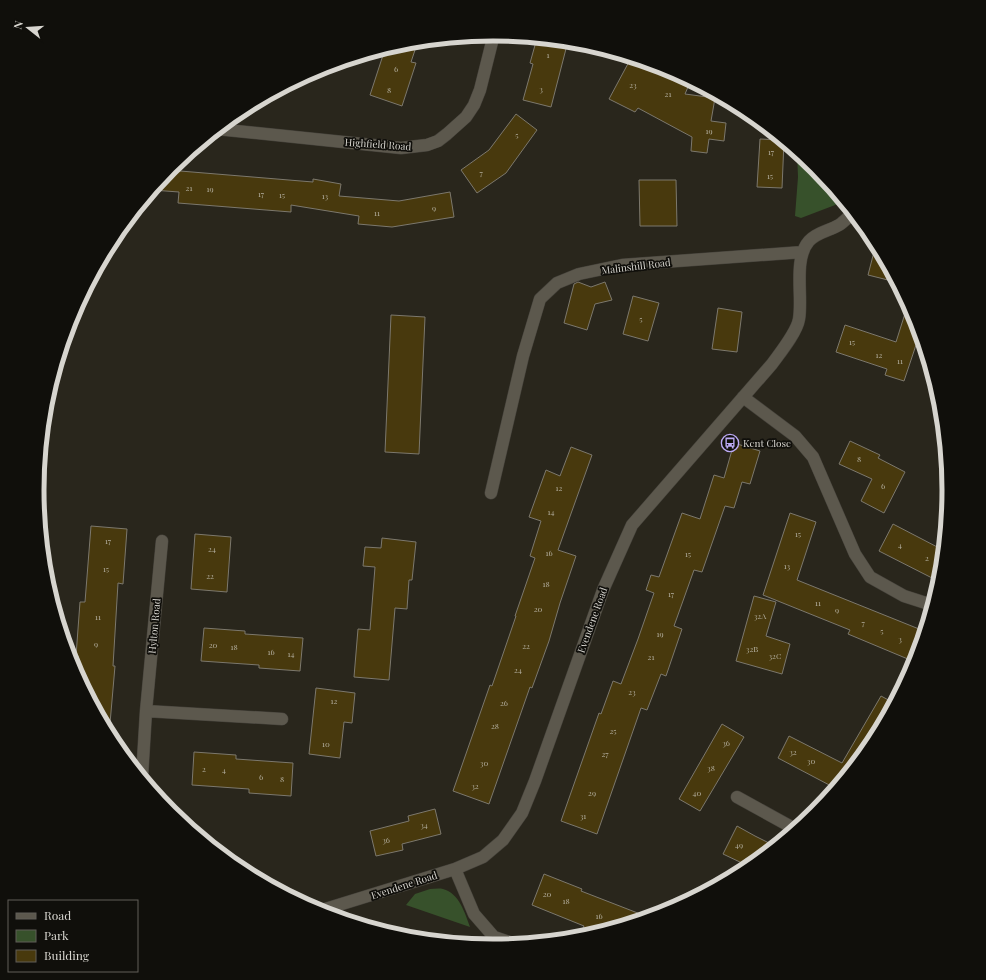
<svg xmlns="http://www.w3.org/2000/svg" width="986" height="980" font-family="'Playfair Display',serif">
  <style>
    .green { fill: #37512b }
    .building { fill: #48390d; stroke: #7c786d }
    .lines { fill: none; stroke-linecap: round; stroke-linejoin: round }
    .minor-casing { stroke: #45423b; stroke-width: 13 }
    .minor { stroke: #5c584d; stroke-width: 12 }
    .labels { text-anchor: middle; stroke-width: 3.5; stroke-linejoin: round; paint-order: stroke }
    .number-label { font-size: 8px; fill: #b3ae9e }
    .street-label { font-size: 10px; fill: #d7d5cf; stroke: #100f0b }
    .poi-label { font-size: 10px; fill: #d7d5cf; stroke: #100f0b; text-anchor: start }
    .rim { fill: none; stroke: #d7d5cf; stroke-width: 5 }
  </style>
  <rect width="100%" height="100%" fill="#29261c"/>
  <path class="green" d="M797,152l19,16 27,34 -42,16 -6,-2 3,-39z
    M430,889c4,0 9,-1 13,0 16,4 22,24 27,38l-64,-22 9,-11z"/>
  <path class="building" d="M537,38l31,3 -17,66 -28,-7 10,-36 -3,-1z
    M418,41l-7,21 5,1 -14,43 -32,-11 15,-46 19,-6z
    M631,58l57,29 -3,7 30,4 -4,23 15,2 -2,18 -15,-2 -2,14 -16,-2 1,-14 -54,-29 -3,4 -26,-13z
    M516,114l21,16 -31,43 -29,20 -16,-23 28,-20z
    M760,139l22,1 2,1 -2,47 -25,-1z
    M168,170l145,12v-3l28,5 -2,12 60,5 51,-9 4,25 -62,10 -34,-3 1,-8 -68,-11v7l-113,-9 1,-11 -27,-2z
    M639,180h37l1,46h-37z
    M876,244l16,29 4,9 -28,-7z
    M578,282l13,5 14,-5 7,18 -17,4 -8,26 -23,-7 10,-39z
    M633,296l26,7 -11,38 -25,-7z
    M908,304l6,12 6,17 -16,48 -19,-6 2,-6 -51,-17 9,-27 51,17z
    M718,308l24,4 -5,40 -25,-3z
    M391,315l34,2 -6,137 -34,-2z
    M850,441l30,14 -2,3 27,14 -21,41 -23,-12 11,-22 -33,-15z
    M734,443l26,8 -10,33 -8,-2 -8,26 -9,-2 -23,66 -8,-2 -20,56 8,3 -16,47 -5,-2 -14,36 -6,-2 -44,126 -36,-13 38,-108 2,1 12,-33 8,3 17,-45 16,-46 -8,-3 5,-15 8,2 23,-64 18,6 14,-44 10,3z
    M571,447l21,8 -34,95 18,6 -16,47 -11,38 -17,47 -2,-1 -41,117 -36,-13 37,-106 2,1 24,-70h-1l20,-58 -5,-2 11,-35 -12,-4 17,-47 14,6z
    M790,513l26,9 -19,58 127,51 -9,31 -67,-28 2,-4 -87,-35z
    M893,524l50,26 -2,20 -5,10 -57,-29z
    M91,526l36,3 -4,55 -5,-1 -5,83h2l-6,69 -32,-60 1,-19h-2l4,-54h5z
    M195,534l36,3 -4,55 -36,-3z
    M382,538l34,4 -4,38h-3l-2,29 -12,-1 -6,72 -35,-3 4,-48 12,1 5,-63 -12,-1 2,-19 16,1z
    M754,596l22,6 -10,34 24,8 -8,30 -46,-13z
    M204,628l41,3v3l58,4 -3,33 -41,-3v-3l-58,-4z
    M316,688l39,5 -3,30 -8,-1 -4,36 -31,-4z
    M881,696l13,7 -22,41 -37,44 -57,-30 11,-22 53,27z
    M722,724l22,13 -44,74 -21,-12z
    M194,752l42,3v4l57,4 -2,33 -42,-3v-4l-57,-4z
    M435,809l6,25 -39,10 1,6 -27,6 -6,-25 39,-10 -1,-5z
    M737,826l18,10 20,10 -26,21 -7,-4 -19,-9z
    M544,874l38,15 -1,2 67,26 -52,16 -13,-5 1,-2 -52,-21z"/>
  <g class="lines">
    <defs>
      <path id="minor" d="M217,129l184,19 26,-3 11,-4 9,-7 19,-17 8,-12 6,-15 14,-56
        M743,397l52,39 18,21 42,97 15,23 34,19 28,9
        M491,493l32,-137 17,-57 17,-16 22,-9 43,-9 181,-13
        M146,711l136,8
        M142,777l4,-66 16,-170
        M737,797l58,32
        M455,869l19,45 20,23 21,7
        M319,911l136,-42 28,-12 20,-17 19,-27 13,-32 68,-191 29,-65 140,-161c8,-11 25,-32 27,-45 4,-22 -6,-60 10,-78 8,-9 20,-10 30,-16 5,-3 9,-8 14,-12"/>
    </defs>
    <use href="#minor" class="minor-casing"/>
    <use href="#minor" class="minor"/>
  </g>
  <defs>
    <symbol id="bus-ring" viewBox="-11 -11 22 22"><circle r="9.5" fill="#100f0b" stroke="#bcaaf5" stroke-width="1.5"/><path d="M-5-6H5V4H4V6H2V4H-2V6H-4V4H-5ZM-3.5-4V0h7V-4ZM-3.5 1.2v1.5H-2V1.2ZM2 1.2v1.5H3.5V1.2Z" fill="#bcaaf5"/></symbol>
  </defs>
  <g fill-rule="evenodd">
    <use href="#bus-ring" x="720" y="433" width="20" height="20"/>
  </g>
  <g class="labels">
    <g class="number-label">
      <text x="548" y="58">1</text>
      <text x="396" y="72">6</text>
      <text x="633" y="88">23</text>
      <text x="541" y="92">3</text>
      <text x="389" y="93">8</text>
      <text x="668" y="97">21</text>
      <text x="709" y="134">19</text>
      <text x="517" y="138">5</text>
      <text x="771" y="155">17</text>
      <text x="481" y="176">7</text>
      <text x="770" y="179">15</text>
      <text x="189" y="191">21</text>
      <text x="210" y="192">19</text>
      <text x="261" y="197">17</text>
      <text x="282" y="198">15</text>
      <text x="325" y="199">13</text>
      <text x="434" y="211">9</text>
      <text x="377" y="216">11</text>
      <text x="641" y="322">5</text>
      <text x="852" y="345">15</text>
      <text x="879" y="358">12</text>
      <text x="900" y="364">11</text>
      <text x="859" y="462">8</text>
      <text x="883" y="489">6</text>
      <text x="559" y="491">12</text>
      <text x="551" y="515">14</text>
      <text x="798" y="537">15</text>
      <text x="108" y="544">17</text>
      <text x="900" y="548">4</text>
      <text x="212" y="552">24</text>
      <text x="549" y="556">16</text>
      <text x="688" y="557">15</text>
      <text x="927" y="561">2</text>
      <text x="787" y="569">13</text>
      <text x="106" y="572">15</text>
      <text x="210" y="579">22</text>
      <text x="546" y="587">18</text>
      <text x="671" y="597">17</text>
      <text x="818" y="606">11</text>
      <text x="538" y="612">20</text>
      <text x="837" y="613">9</text>
      <text x="760" y="619">32A</text>
      <text x="98" y="620">11</text>
      <text x="863" y="626">7</text>
      <text x="882" y="634">5</text>
      <text x="660" y="637">19</text>
      <text x="900" y="642">3</text>
      <text x="96" y="647">9</text>
      <text x="213" y="648">20</text>
      <text x="526" y="649">22</text>
      <text x="234" y="650">18</text>
      <text x="752" y="652">32B</text>
      <text x="271" y="655">16</text>
      <text x="291" y="657">14</text>
      <text x="775" y="659">32C</text>
      <text x="651" y="660">21</text>
      <text x="518" y="673">24</text>
      <text x="632" y="695">23</text>
      <text x="334" y="704">12</text>
      <text x="504" y="706">26</text>
      <text x="495" y="729">28</text>
      <text x="613" y="734">25</text>
      <text x="726" y="746">36</text>
      <text x="326" y="747">10</text>
      <text x="793" y="755">32</text>
      <text x="605" y="757">27</text>
      <text x="811" y="764">30</text>
      <text x="484" y="766">30</text>
      <text x="711" y="771">38</text>
      <text x="204" y="772">2</text>
      <text x="224" y="773">4</text>
      <text x="261" y="780">6</text>
      <text x="282" y="782">8</text>
      <text x="475" y="789">32</text>
      <text x="592" y="796">29</text>
      <text x="697" y="796">40</text>
      <text x="583" y="819">31</text>
      <text x="424" y="828">34</text>
      <text x="386" y="843">36</text>
      <text x="739" y="848">49</text>
      <text x="547" y="897">20</text>
      <text x="566" y="904">18</text>
      <text x="599" y="919">16</text>
    </g>
    <g class="street-label">
      <text transform="translate(378 144) rotate(4)" y="4">Highfield Road</text>
      <text transform="translate(636 266) rotate(-7)" y="4">Malinshill Road</text>
      <text transform="translate(592 620) rotate(-70)" y="4">Evendene Road</text>
      <text transform="translate(154 626) rotate(-85)" y="4">Hylton Road</text>
      <text transform="translate(404 885) rotate(-18)" y="4">Evendene Road</text>
    </g>
    <g class="poi-label">
      <text x="743" y="447">Kent Close</text>
    </g>
  </g>
  <path d="M0 0H986V980H0ZM44 490a449 449 0 1 1 898 0a449 449 0 1 1-898 0Z" fill="#100f0b" fill-rule="evenodd"/>
  <path class="rim" d="M44 490a449 449 0 1 1 898 0a449 449 0 1 1-898 0Z"/>
  <rect x="8" y="900" width="130" height="72" fill="#100f0b" stroke="#605e59"/>
  <rect x="16" y="913" width="20" height="6" fill="#5c584d" stroke="#605e59"/>
  <text x="44" y="920" font-size="12" fill="#d7d5cf">Road</text>
  <rect x="16" y="930" width="20" height="12" fill="#37512b" stroke="#605e59"/>
  <text x="44" y="940" font-size="12" fill="#d7d5cf">Park</text>
  <rect x="16" y="950" width="20" height="12" fill="#48390d" stroke="#605e59"/>
  <text x="44" y="960" font-size="12" fill="#d7d5cf">Building</text>
  <g transform="translate(28 28) rotate(287)" stroke="#100f0b" stroke-width="3" paint-order="stroke">
  <path d="M0-3L7 15L0 10L-7 15Z" fill="#d7d5cf"/>
  <text y="-6" font-size="11" font-weight="bold" text-anchor="middle" fill="#d7d5cf">N</text>
  </g>
</svg>
